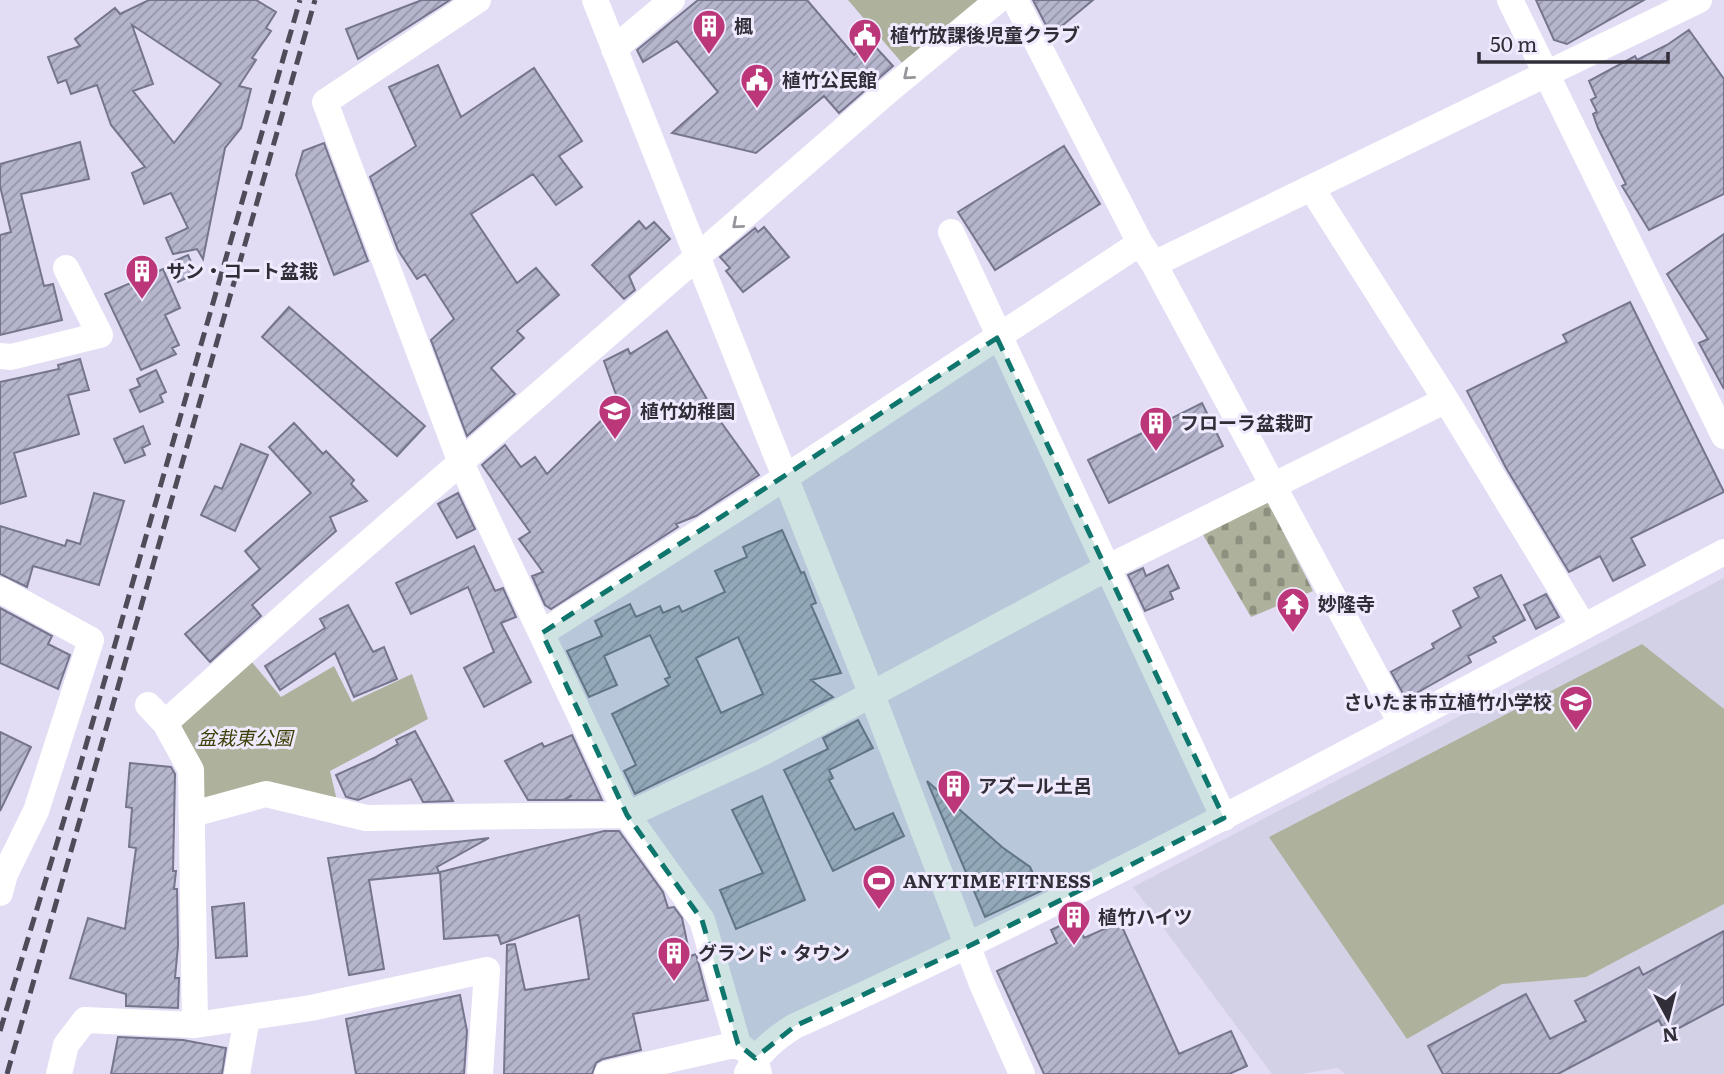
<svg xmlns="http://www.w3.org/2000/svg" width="1724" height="1074" font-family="Literata,'Noto Sans JP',serif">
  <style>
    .education { fill: #d3d1e6 }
    .cemetery { fill: url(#cemetery-stones) }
    .green { fill: #aeb19b }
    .building { fill: url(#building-hatch); stroke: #75768d; stroke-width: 2; fill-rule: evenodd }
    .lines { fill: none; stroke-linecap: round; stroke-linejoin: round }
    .minor { stroke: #fff; stroke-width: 26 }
    .rail { stroke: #4f4b58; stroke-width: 5; stroke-dasharray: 14 7; stroke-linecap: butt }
    .oneway { stroke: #98969c }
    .marked { fill: #0f766e; fill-opacity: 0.2; stroke: #0f766e; stroke-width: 5; stroke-dasharray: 14 9; stroke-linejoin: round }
    .labels { text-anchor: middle; stroke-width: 6; stroke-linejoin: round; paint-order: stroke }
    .poi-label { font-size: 19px; font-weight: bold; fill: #312e38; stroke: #f0eafe; text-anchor: start }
    .park-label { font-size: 19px; font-style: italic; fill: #3d3f07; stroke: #f0eafe }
  </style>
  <defs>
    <pattern id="cemetery-stones" width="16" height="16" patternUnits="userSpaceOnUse" patternTransform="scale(1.75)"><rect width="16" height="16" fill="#aeb19b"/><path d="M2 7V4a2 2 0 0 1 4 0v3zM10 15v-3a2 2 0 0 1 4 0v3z" fill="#8e907f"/></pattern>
    <pattern id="building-hatch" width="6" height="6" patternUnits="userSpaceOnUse" patternTransform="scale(1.75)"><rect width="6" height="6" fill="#b5b6ce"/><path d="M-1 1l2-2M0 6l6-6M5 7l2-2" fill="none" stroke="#9494a8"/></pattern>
  </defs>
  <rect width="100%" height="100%" fill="#e3dcf5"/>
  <path class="education" d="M1724,578v496h-379l-7,-6 -37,6h-29l-139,-187z"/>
  <path class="cemetery" d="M1268,502l45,89 -62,26 -49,-84z"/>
  <path class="green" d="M848,0h133l-78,64z
    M1642,644l82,65v195l-138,73 -84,7 -95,55 -138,-202z
    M251,661l30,36 53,-31 18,36 60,-28 16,45 -98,52 7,30 -134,-2 -26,-76z"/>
  <path class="building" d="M149,0h107l20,12 -10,16 5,3 -19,27 4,2 -17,26 12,3 -10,39 -16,20 -22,111 -6,-10 -24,5 -7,-16 22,-10 -17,-35 -27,11 -12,-31 13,-6 -34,-42 -14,-40 -26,9 -5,-14 -8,3 -10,-26 32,-11 -5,-7 40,-31 5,6zM132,25l89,59 -47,59 -41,-52 20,-7z
    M422,0h28l-92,59 -12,-30z
    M698,0h109l47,55 16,-14 23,25 -54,47 -15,-17 -68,57 -84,-20 46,-41 -41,-51 -34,21 -6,-12z
    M1033,0h60l-42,35z
    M1536,0h108l-77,44 -13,-4z
    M1689,30l35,49v115l-75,36 -27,-44 4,-2 -28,-56 -5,-14 4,-2 -6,-12 5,-3 -7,-16 46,-25 2,4 30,-15z
    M438,65l23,52 73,-49 48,73 -23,15 23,31 -26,18 -23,-31 -62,40 46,69 19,-15 23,27 -42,36 7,7 -33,30 24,26 -48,42 -36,-96 23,-21 -29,-45 -8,5 -19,-29 -28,-73 46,-31 -27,-59z
    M80,142l9,37 -68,15 23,92 9,-2 9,36 -62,15v-100l11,-3 -11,-46v-22z
    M324,143l44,118 -34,14 -38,-100 7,-24z
    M1064,146l36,58 -105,66 -37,-58z
    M639,221l7,8 8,-7 16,17 -41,37 6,14 -11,9 -32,-34z
    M764,227l25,30 -46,35 -17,-21 4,-3 -10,-11 35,-29 3,4z
    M1724,234v155l-25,-46 9,-4 -41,-65z
    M188,255l8,19 -18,8 -8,-19z
    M163,269l17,39 -15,7 14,30 -7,3 4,6 -35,16 -36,-76z
    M1630,302l94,190 -93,46 14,27 -32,16 -13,-25 -31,16 -63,-104 -39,-77 100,-49 -4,-7z
    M289,307l136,119 -28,30 -135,-119z
    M667,331l51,87 41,57 -63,41 -20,8 2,3 -127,82 -6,-4 -13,-29 11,-4 -24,-33 11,-7 -48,-67 23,-20 16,22 14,-10 12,17 72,-71 -15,-42 24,-12 2,5z
    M80,359l9,31 -21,5 11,39 -65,19 12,43 -26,8v-122l59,-13 -1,-4z
    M156,370l10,22 -6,3 3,7 -23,10 -10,-22 10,-4 -3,-7z
    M1202,403l21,43 -114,57 -21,-43z
    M294,423l29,31 3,-3 28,29 -3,4 16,17 -37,16 6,14 -84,74 9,11 -51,46 -25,-28 75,-65 -15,-18 66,-58 -42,-46z
    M143,426l7,18 -8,4 3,7 -20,8 -11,-24z
    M241,444l27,11 -33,76 -34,-16 14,-29 7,3z
    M94,493l30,8 -25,84 -66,-19 -6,21 -27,-13v-48l65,20 2,-6 13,4z
    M458,493l17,36 -18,9 -19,-34z
    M782,530l19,43 3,-1 12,31 -5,2 30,68 -30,7 22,17 -198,97 -11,-23 12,-6 -24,-51 57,-29 -4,-6 5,-2 -20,-42 -46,21 13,29 -28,12 -22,-46 35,-15 -7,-15 35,-17 6,13 24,-11 3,7 16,-7 3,6 43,-20 -10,-21 32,-14 -4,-10zM738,637l25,57 -42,19 -25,-55z
    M474,546l21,45 8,-3 13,29 -15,6 30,59 -47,25 -20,-39 30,-16 -26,-65 -57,27 -15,-31z
    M1168,565l11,23 -9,4 3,7 -28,12 -17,-36 15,-7 3,8z
    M1501,575l24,45 -32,17 3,5 -28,14 3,6 -65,37 -15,-27 43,-24 -2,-4 29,-17 -8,-16 26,-14 -5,-9z
    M1546,594l13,23 -23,12 -12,-24z
    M348,605l25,47 11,-5 13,32 -43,18 -19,-44 -55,37 -15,-24 60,-38 -5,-9z
    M0,608l52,28 -4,8 22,11 -12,34 -58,-26z
    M858,720l15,28 -44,22 4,8 -4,2 26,50 38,-17 11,23 -71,35 -49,-101 44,-21 -5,-11z
    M415,731l38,70 -30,1 -12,-23 -53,21 -12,-3 -10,-22 38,-17 24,-14 -2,-4z
    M0,732l31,15 -31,64z
    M572,735l30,65h-37l7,-5 -9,5h-35l-23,-39 37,-18 2,4z
    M130,763l41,4 4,7 -2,97h3l-2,18h3l1,57 -3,32h4l-1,30 -52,-2v-12l-56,-16 18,-60 37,11 11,-81 -7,-1 3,-39 -6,-1z
    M927,781l75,66 28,20 11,24 -56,26z
    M762,796l43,104 -69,29 -16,-39 43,-17 -31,-63z
    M604,831h15l44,61 5,16 6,-1 8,11 8,38 6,-2 12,46 -75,14 8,36 -38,9 -7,4 -4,11h-88l3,-129 8,-1 10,46 64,-11 -10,-64 -78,29 -3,-9 -54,4 -4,-67z
    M489,838l-52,29 2,6 -70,7 15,89 -35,6 -21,-117z
    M244,903l3,53 -31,2 -4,-51z
    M1076,918l8,20 36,-16 59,132 52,-23 16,35 -18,8h-185l-47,-103 60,-28 -6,-13z
    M1724,931v73l-58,31 -7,-15 -101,54h-115l-15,-28 98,-52 24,45 36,-18 -11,-20 64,-34 4,8z
    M460,995l7,36 -3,43h-108l-10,-55z
    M118,1037l65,3 43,8 -4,26h-111z"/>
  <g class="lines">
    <path class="minor" d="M478,0l-153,102 136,361 166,352 75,105 36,124 17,14 4,16
      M595,0l277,695 110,289 40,90
      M1015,0l125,243 14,21 247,459
      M1510,0l214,436
      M614,49l58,-49
      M1312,189l134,211 138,227
      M951,232l273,586
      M1154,264l545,-264
      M0,356l11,1 89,-22 -34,-67
      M0,590l91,50 -55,171 -31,63 -5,19
      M542,633l244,-156 354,-234
      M148,705l17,18 26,47 4,255
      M165,723l143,-128 580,-504 110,-91
      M193,814l73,-20 100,24 261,-3 135,-62 347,-186 337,-167
      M747,1073c12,-21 27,-34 48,-47 317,-143 622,-311 929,-474
      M59,1074l7,-29 19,-25 110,5 116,-17 176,-38 -7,104
      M237,1074l10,-56
      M607,1074l131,-30"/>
    <path class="rail" d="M0,1031l76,-251 224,-780
      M7,1074l308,-1074"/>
  </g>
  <defs><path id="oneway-chevron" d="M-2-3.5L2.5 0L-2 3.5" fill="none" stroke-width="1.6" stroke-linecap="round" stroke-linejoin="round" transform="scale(1.75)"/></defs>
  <g class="oneway">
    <use href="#oneway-chevron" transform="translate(908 75) rotate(140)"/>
    <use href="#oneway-chevron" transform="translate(737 224) rotate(139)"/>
  </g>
  <path class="marked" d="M997,338l227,480 -257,129 -172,79 -40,32 -17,-14 -36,-124 -75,-105 -85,-182z"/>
  <defs>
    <symbol id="building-pin" viewBox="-11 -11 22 30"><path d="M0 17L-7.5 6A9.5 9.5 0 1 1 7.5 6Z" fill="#bc377a" stroke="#f0eafe"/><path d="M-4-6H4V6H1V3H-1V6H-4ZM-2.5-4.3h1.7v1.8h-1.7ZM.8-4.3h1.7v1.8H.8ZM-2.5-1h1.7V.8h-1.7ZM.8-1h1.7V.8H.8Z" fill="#fff"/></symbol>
    <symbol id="civic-pin" viewBox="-11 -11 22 30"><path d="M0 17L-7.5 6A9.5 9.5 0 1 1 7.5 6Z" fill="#bc377a" stroke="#f0eafe"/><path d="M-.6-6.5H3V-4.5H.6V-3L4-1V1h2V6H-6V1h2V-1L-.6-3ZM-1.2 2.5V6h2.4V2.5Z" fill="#fff"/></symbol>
    <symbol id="school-pin" viewBox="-11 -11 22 30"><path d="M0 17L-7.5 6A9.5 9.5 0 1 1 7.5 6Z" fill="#bc377a" stroke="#f0eafe"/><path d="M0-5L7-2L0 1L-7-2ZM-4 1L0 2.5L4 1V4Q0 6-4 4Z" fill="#fff"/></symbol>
    <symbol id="temple-pin" viewBox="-11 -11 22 30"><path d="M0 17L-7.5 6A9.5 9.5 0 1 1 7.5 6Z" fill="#bc377a" stroke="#f0eafe"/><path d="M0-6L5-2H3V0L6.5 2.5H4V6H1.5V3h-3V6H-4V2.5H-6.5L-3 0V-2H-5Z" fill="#fff"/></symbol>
    <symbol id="stadium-pin" viewBox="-11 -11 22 30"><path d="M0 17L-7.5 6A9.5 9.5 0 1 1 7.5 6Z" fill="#bc377a" stroke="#f0eafe"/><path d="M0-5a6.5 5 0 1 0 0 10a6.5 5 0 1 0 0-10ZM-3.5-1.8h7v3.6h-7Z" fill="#fff"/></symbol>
  </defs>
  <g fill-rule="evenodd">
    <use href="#building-pin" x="690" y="7" width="38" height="52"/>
    <use href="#civic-pin" x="846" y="16" width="38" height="52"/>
    <use href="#civic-pin" x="738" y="61" width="38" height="52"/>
    <use href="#building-pin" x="123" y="252" width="38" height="52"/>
    <use href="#school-pin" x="596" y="392" width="38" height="52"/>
    <use href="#building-pin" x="1137" y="404" width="38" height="52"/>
    <use href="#temple-pin" x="1274" y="585" width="38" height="52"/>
    <use href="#school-pin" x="1557" y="683" width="38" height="52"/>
    <use href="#building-pin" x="935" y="767" width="38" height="52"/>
    <use href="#stadium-pin" x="860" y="862" width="38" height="52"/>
    <use href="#building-pin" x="1055" y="898" width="38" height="52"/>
    <use href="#building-pin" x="655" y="934" width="38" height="52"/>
  </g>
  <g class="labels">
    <g class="poi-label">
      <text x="734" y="33">楓</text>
      <text x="890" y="42">植竹放課後児童クラブ</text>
      <text x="782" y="87">植竹公民館</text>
      <text x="166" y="278">サン・コート盆栽</text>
      <text x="640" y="418">植竹幼稚園</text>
      <text x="1180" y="430">フローラ盆栽町</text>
      <text x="1318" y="611">妙隆寺</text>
      <text x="1552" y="709" text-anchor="end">さいたま市立植竹小学校</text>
      <text x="978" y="793">アズール土呂</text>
      <text x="903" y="888">ANYTIME FITNESS</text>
      <text x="1098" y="924">植竹ハイツ</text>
      <text x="698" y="960">グランド・タウン</text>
    </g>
    <g class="park-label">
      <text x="245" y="745">盆栽東公園</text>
    </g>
  </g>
  <g transform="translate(1668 1018) rotate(173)" stroke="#f0eafe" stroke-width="5" paint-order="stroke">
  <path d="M0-5L12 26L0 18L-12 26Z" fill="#312e38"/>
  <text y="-10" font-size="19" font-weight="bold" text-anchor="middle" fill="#312e38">N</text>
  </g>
  <path d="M1479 52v10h189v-10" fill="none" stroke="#312e38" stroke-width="3.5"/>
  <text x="1490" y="52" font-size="21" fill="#312e38" stroke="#f0eafe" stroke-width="5" paint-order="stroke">50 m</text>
</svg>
